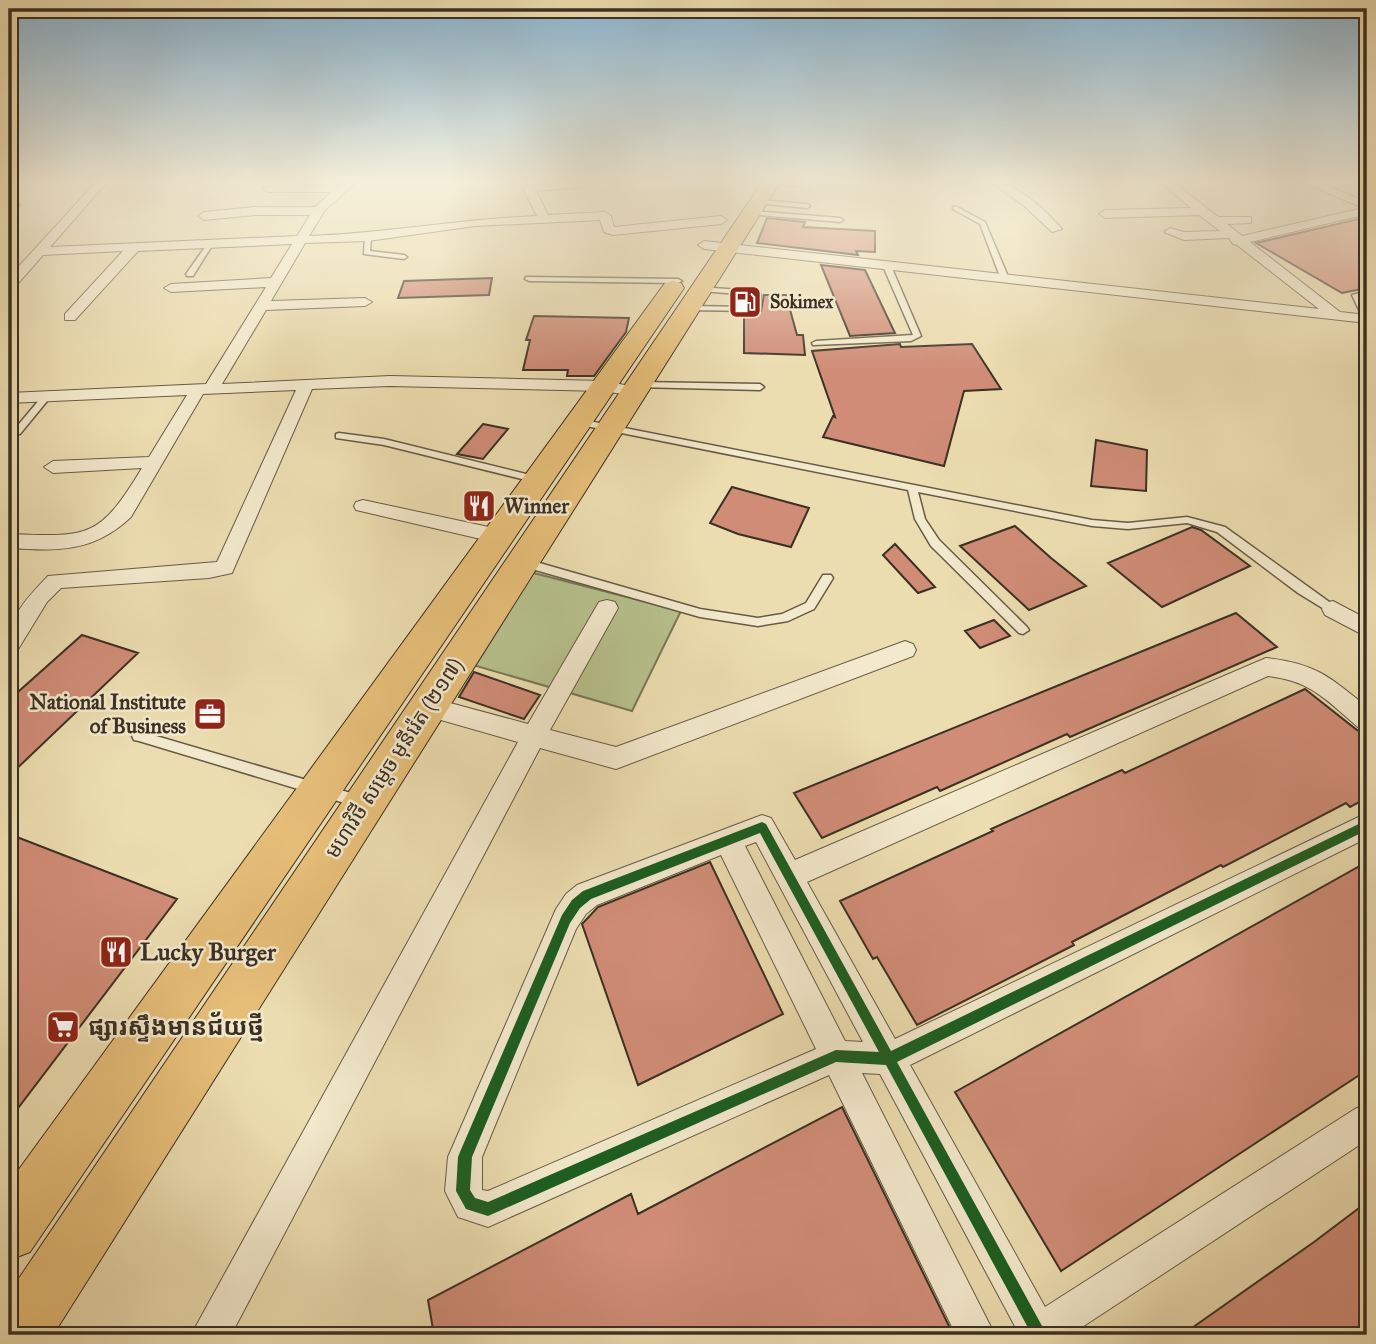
<svg xmlns="http://www.w3.org/2000/svg" width="1376" height="1344" font-family="'IM FELL Great Primer','Noto Sans Khmer',serif">
  <style>
    .green { fill: #b6c18c; stroke: #787858; stroke-width: 2 }
    .building { fill: #d08c77; stroke: #3b3024; stroke-width: 2 }
    .lines { fill: none; stroke-linecap: round; stroke-linejoin: round }
    .lane-casing { stroke: #675b47; stroke-width: 3 }
    .street-casing { stroke: #675b47; stroke-width: 2 }
    .secondary-casing { stroke: #3b3024; stroke-width: 2 }
    .primary-casing { stroke: #3b3024; stroke-width: 2 }
    .lane { fill: #f3e9cc; fill-rule: evenodd }
    .street { fill: #f3e9cc; fill-rule: evenodd }
    .secondary { fill: #f3e9cc; fill-rule: evenodd }
    .primary { fill: #e6be78; fill-rule: evenodd }
    .cycleway-casing { stroke: #f3e9cc; stroke-width: 4 }
    .cycleway { fill: #1b5e20; fill-rule: evenodd }
    .labels { text-anchor: middle; stroke-width: 5; stroke-linejoin: round; paint-order: stroke }
    .far-poi-label { font-size: 18px; font-weight: bold; fill: #3b3024; stroke: #f3e9cc; text-anchor: start }
    .poi-label { font-size: 21px; font-weight: bold; fill: #3b3024; stroke: #f3e9cc; text-anchor: start }
    .street-label { font-size: 21px; fill: #3b3024; stroke: #f3e9cc }
    .near-poi-label { font-size: 24px; font-weight: bold; fill: #3b3024; stroke: #f3e9cc; text-anchor: start }
  </style>
  <rect width="100%" height="100%" fill="#ecddb0"/>
  <filter id="stains"><feTurbulence type="fractalNoise" baseFrequency=".00286" numOctaves="4"/><feColorMatrix values="0 0 0 0 .2 0 0 0 0 .09 0 0 0 0 .02 0 0 0 .5 -.17"/></filter>
  <radialGradient id="worn" r=".72"><stop offset=".6" stop-color="#630" stop-opacity="0"/><stop offset="1" stop-color="#630" stop-opacity=".3"/></radialGradient>
  <path class="green" d="M526,571l155,40 -49,100 -166,-48z"/>
  <path class="building" d="M1367,217v71l-25,5 -86,-50z
    M767,218l38,4 -2,5 72,4v21l-19,-1 2,4 -101,-12z
    M821,265l44,5 30,63 -45,3z
    M492,278l-3,17 -91,3 6,-17z
    M764,295h22l11,40h6l2,20 -61,-2v-40l17,-2z
    M534,316l95,2 -3,14 -32,44h-27l1,-6h-45l7,-30h-4z
    M900,344l1,3 71,-3 29,45 -37,2 -20,75 -121,-29 10,-21 2,1 -23,-66z
    M483,424l25,5 -25,30 -26,-5z
    M1096,440l51,10 -1,41 -55,-5z
    M732,487l77,21 -18,39 -53,-13 -28,-11z
    M1015,526l36,32 35,28 -57,24 -69,-64z
    M1192,527l9,3 49,36 -88,41 -54,-44z
    M895,544l40,43 -17,6 -35,-38z
    M1236,613l41,34 -207,90 -3,-3 -127,57 -3,-4 -115,51 -28,-45z
    M994,620l16,16 -30,12 -15,-17z
    M82,635l56,18 -129,123v-76z
    M474,672l66,23 -16,24 -65,-22z
    M1305,689l52,41 10,3v65l-17,9 -4,-4 -123,64 -2,-2 -149,77 2,3 -157,80 -40,-68 -4,2 -33,-58 153,-70 -2,-2 131,-59 3,3z
    M9,834l168,65 -168,221z
    M710,862l73,152 -145,71 -56,-161 16,-17z
    M1367,862v208l-306,201 -106,-179z
    M842,1107l107,219 -15,9h-500l-6,-35 203,-106 7,20z
    M1367,1202v133h-185l132,-93z"/>
  <g class="lines">
    <defs>
      <path id="lane" d="M759,200l48,4 3,2 -3,2 -50,-5z
        M18,202l2,3 -11,2v-4z
        M953,207h4l28,15 24,57 -1,2 -7,-2 -21,-55 -27,-15z
        M751,211l89,7 3,2 -3,2 -91,-8v-2z
        M368,235l3,2 -1,14 34,4 3,2 -3,2 -40,-5 1,-17z
        M208,243l5,1 -20,32h-6l-1,-2z
        M887,264l4,2 30,70 -10,5 -98,4 -1,-2 4,-2 97,-6 -30,-69z
        M526,277l152,2 4,2 -4,2 -149,-2 -4,-2z
        M698,287l58,4 5,4 -1,14 -4,2 -70,-1 -1,-2 4,-2 63,1 1,-11 -2,-1 -50,-4h-3z
        M1367,291v4l-7,1 7,15v9l-4,-2 -11,-23z
        M639,382l121,2 4,3 -4,3 -124,-3 -1,-2z
        M45,393l7,2 -32,39h-6v-4z
        M579,419l513,101 36,3 59,-6 38,10 114,82 -6,4 -4,-1 -31,-19 -81,-61 -30,-9 -59,6 -36,-3 -174,-34 7,27 14,21 88,87 2,3 -6,4 -4,-1 -88,-87 -16,-27 -7,-29 -332,-66v-4z
        M339,433l45,6 154,38 5,3 -5,3 -154,-38 -48,-7v-4z
        M522,558l178,51 58,9 24,-4 24,-11 17,-28h8l2,3 -19,31 -26,12 -30,5 -58,-9 -182,-52 -1,-3z
        M139,731l222,65 5,2 2,4 -2,4 -5,2 -222,-67 -5,-1 -2,-4 2,-4z"/>
      <path id="street" d="M97,181h11l-58,66 247,-11 13,-21h-55l-51,5 -6,-4 6,-4 51,-5h60l17,-15h-63l-6,-3 6,-3h71l6,-5h12l-33,29 -16,26c77,-3 152,-17 228,-20l-14,-28 2,-2 53,-4 4,1v4l-46,4 12,24 57,-3 6,4 3,11 107,-11 6,4 -6,4 -108,11 -9,-3 -4,-12 -125,6 -107,15 -63,2 -34,58 94,-3 7,4 -7,4 -99,4 -44,74 168,-8 214,5 36,7 2,3 -8,5 -30,-5 -214,-5 -78,3 -80,184 -23,5 -148,10 -14,14 -30,49 -8,2c-2,-35 15,-52 39,-77l169,-14 79,-172 -93,4 -72,123c-38,36 -74,34 -122,31v-14c80,3 90,5 133,-66l-89,5 -9,-6 9,-6 96,-4 38,-62 -178,8v-10l197,-9 60,-97 -95,5 -7,-4 7,-4 100,-6 21,-34 -154,7 -63,69h-10v-6l58,-63 -80,4 -29,33 -5,1v-12z
        M989,181c26,0 56,28 73,48l-10,3 -29,-27z
        M1159,181h13l46,36h33v6l-24,1 15,12 121,-28 -63,-27h16l51,21v12l-117,28 90,70 27,3v8l-663,-74 -6,-4 6,-4 615,68 -82,-64 -4,-1 -4,-6 -45,2 -20,-8 6,-4 14,4 36,-1 -21,-16 -94,3 -6,-4 6,-4 86,-2z
        M363,500l135,29 7,2 3,5 -3,5 -7,2 -142,-33 -2,-4 2,-4z
        M607,600l8,2 3,6 -68,122 66,17 281,-103 8,-3 8,3 3,6 -3,6 -297,113 -76,-21 -309,587h-40l327,-593 -98,-28 -4,-7 4,-7 8,-3 100,27 71,-122z
        M1333,601l34,18v18l-42,-22 -3,-6 3,-6z
        M1266,658c49,5 64,19 101,49v24l-8,-3c-32,-27 -47,-47 -91,-52l-461,206 88,157 472,-226v25l-457,227 135,242 310,-198 12,-5v36l-297,195h-53l1,-3 -138,-258 -18,-1 133,262h-39l-127,-260 -341,152 -30,-10 -13,-26 3,-34 108,-248 10,-15 11,-9 185,-70 9,3 24,42zM756,842l107,200 -18,-1 -100,-195zM721,855l95,194 -328,142 -6,-1v-33l94,-228 10,-15 11,-9z"/>
      <path id="secondary" d="M778,181h27c-6,7 -21,7 -27,0z"/>
      <path id="primary" d="M763,181h18l-728,1154h-44v-42z
        M673,281l8,2 3,5 -654,964 -21,8v-77l656,-900z"/>
    </defs>
    <use href="#lane" class="lane-casing"/>
    <use href="#street" class="street-casing"/>
    <use href="#secondary" class="secondary-casing"/>
    <use href="#primary" class="primary-casing"/>
    <use href="#lane" class="lane"/>
    <use href="#street" class="street"/>
    <use href="#secondary" class="secondary"/>
    <use href="#primary" class="primary"/>
    <defs>
      <path id="cycleway" d="M1367,820v10l-470,232 150,273h-15l-146,-270 -50,-3 -348,154 -22,-7 -10,-18 2,-34 2,-5 102,-237 10,-15 11,-9 179,-69 4,2 125,227zM760,833l119,219 -43,-2 -348,152 -13,-4 -5,-8 2,-33 98,-234 10,-15 11,-9z"/>
    </defs>
    <use href="#cycleway" class="cycleway-casing"/>
    <use href="#cycleway" class="cycleway"/>
  </g>
  <linearGradient id="sky" x2="0" y2="1"><stop stop-color="#89b6d4"/><stop offset="0.49" stop-color="#f6f0db"/><stop offset="1" stop-color="#f6f0db" stop-opacity="0"/></linearGradient>
  <rect width="1376" height="370" fill="url(#sky)"/>
  <defs>
    <symbol id="fuel-square" viewBox="-11 -11 22 22"><rect x="-9" y="-9" width="18" height="18" rx="4" fill="#8f2418" stroke="#f3e9cc"/><path d="M-5.5-6h7V0h2V4h1.3V-2.5L3-4.5l.8-.8L6-3V5H2.5V1h-1V6h-7ZM-4.2-4.7v3.2H.2V-4.7Z" fill="#fff"/></symbol>
    <symbol id="restaurant-square" viewBox="-11 -11 22 22"><rect x="-9" y="-9" width="18" height="18" rx="4" fill="#8f2418" stroke="#f3e9cc"/><path d="M-5-6h1v4h1v-4h1v4h1v-4h1v5L-1.5 .5V6h-2V.5L-5-1ZM5-6V6H3V1.5H1.5Q1.5-4 5-6Z" fill="#fff"/></symbol>
    <symbol id="office-square" viewBox="-11 -11 22 22"><rect x="-9" y="-9" width="18" height="18" rx="4" fill="#8f2418" stroke="#f3e9cc"/><path d="M-6-3h4V-5.5h4V-3h4V5H-6ZM-1-4.5V-3h2v-1.5ZM-6 0V1H6V0Z" fill="#fff"/></symbol>
    <symbol id="supermarket-square" viewBox="-11 -11 22 22"><rect x="-9" y="-9" width="18" height="18" rx="4" fill="#8f2418" stroke="#f3e9cc"/><path d="M-6-5.5h2.5l.6 2H6L4.5 2H-2.5L-4.4-4H-6ZM-1.5 3.2a1.3 1.3 0 1 0 .1 0ZM3 3.2a1.3 1.3 0 1 0 .1 0Z" fill="#fff"/></symbol>
  </defs>
  <g fill-rule="evenodd">
    <use href="#fuel-square" x="726" y="283" width="38" height="38"/>
    <use href="#restaurant-square" x="460" y="487" width="38" height="38"/>
    <use href="#office-square" x="191" y="695" width="38" height="38"/>
    <use href="#restaurant-square" x="97" y="933" width="38" height="38"/>
    <use href="#supermarket-square" x="44" y="1008" width="38" height="38"/>
  </g>
  <g class="labels">
    <g class="far-poi-label">
      <text x="770" y="308">Sokimex</text>
    </g>
    <g class="poi-label">
      <text x="504" y="513">Winner</text>
      <text x="186" y="709" text-anchor="end">National Institute<tspan x="186" dy="24">of Business</tspan></text>
    </g>
    <g class="street-label">
      <text transform="translate(394 758) rotate(-57)" y="7">មហាវិថី សម្តេច មុនីរ៉េត (២១៧)</text>
    </g>
    <g class="near-poi-label">
      <text x="140" y="960">Lucky Burger</text>
      <text x="88" y="1035">ផ្សារស្ទឹងមានជ័យថ្មី</text>
    </g>
  </g>
  <rect width="1376" height="1344" fill="none" stroke="#ecddb0" stroke-width="35"/>
  <rect x="10" y="10" width="1355" height="1323" fill="none" stroke="#3b3024" stroke-width="3.5"/>
  <rect x="18" y="18" width="1341" height="1309" fill="none" stroke="#3b3024" stroke-width="2"/>
  <rect width="100%" height="100%" filter="url(#stains)"/>
  <rect width="100%" height="100%" fill="url(#worn)"/>
</svg>
